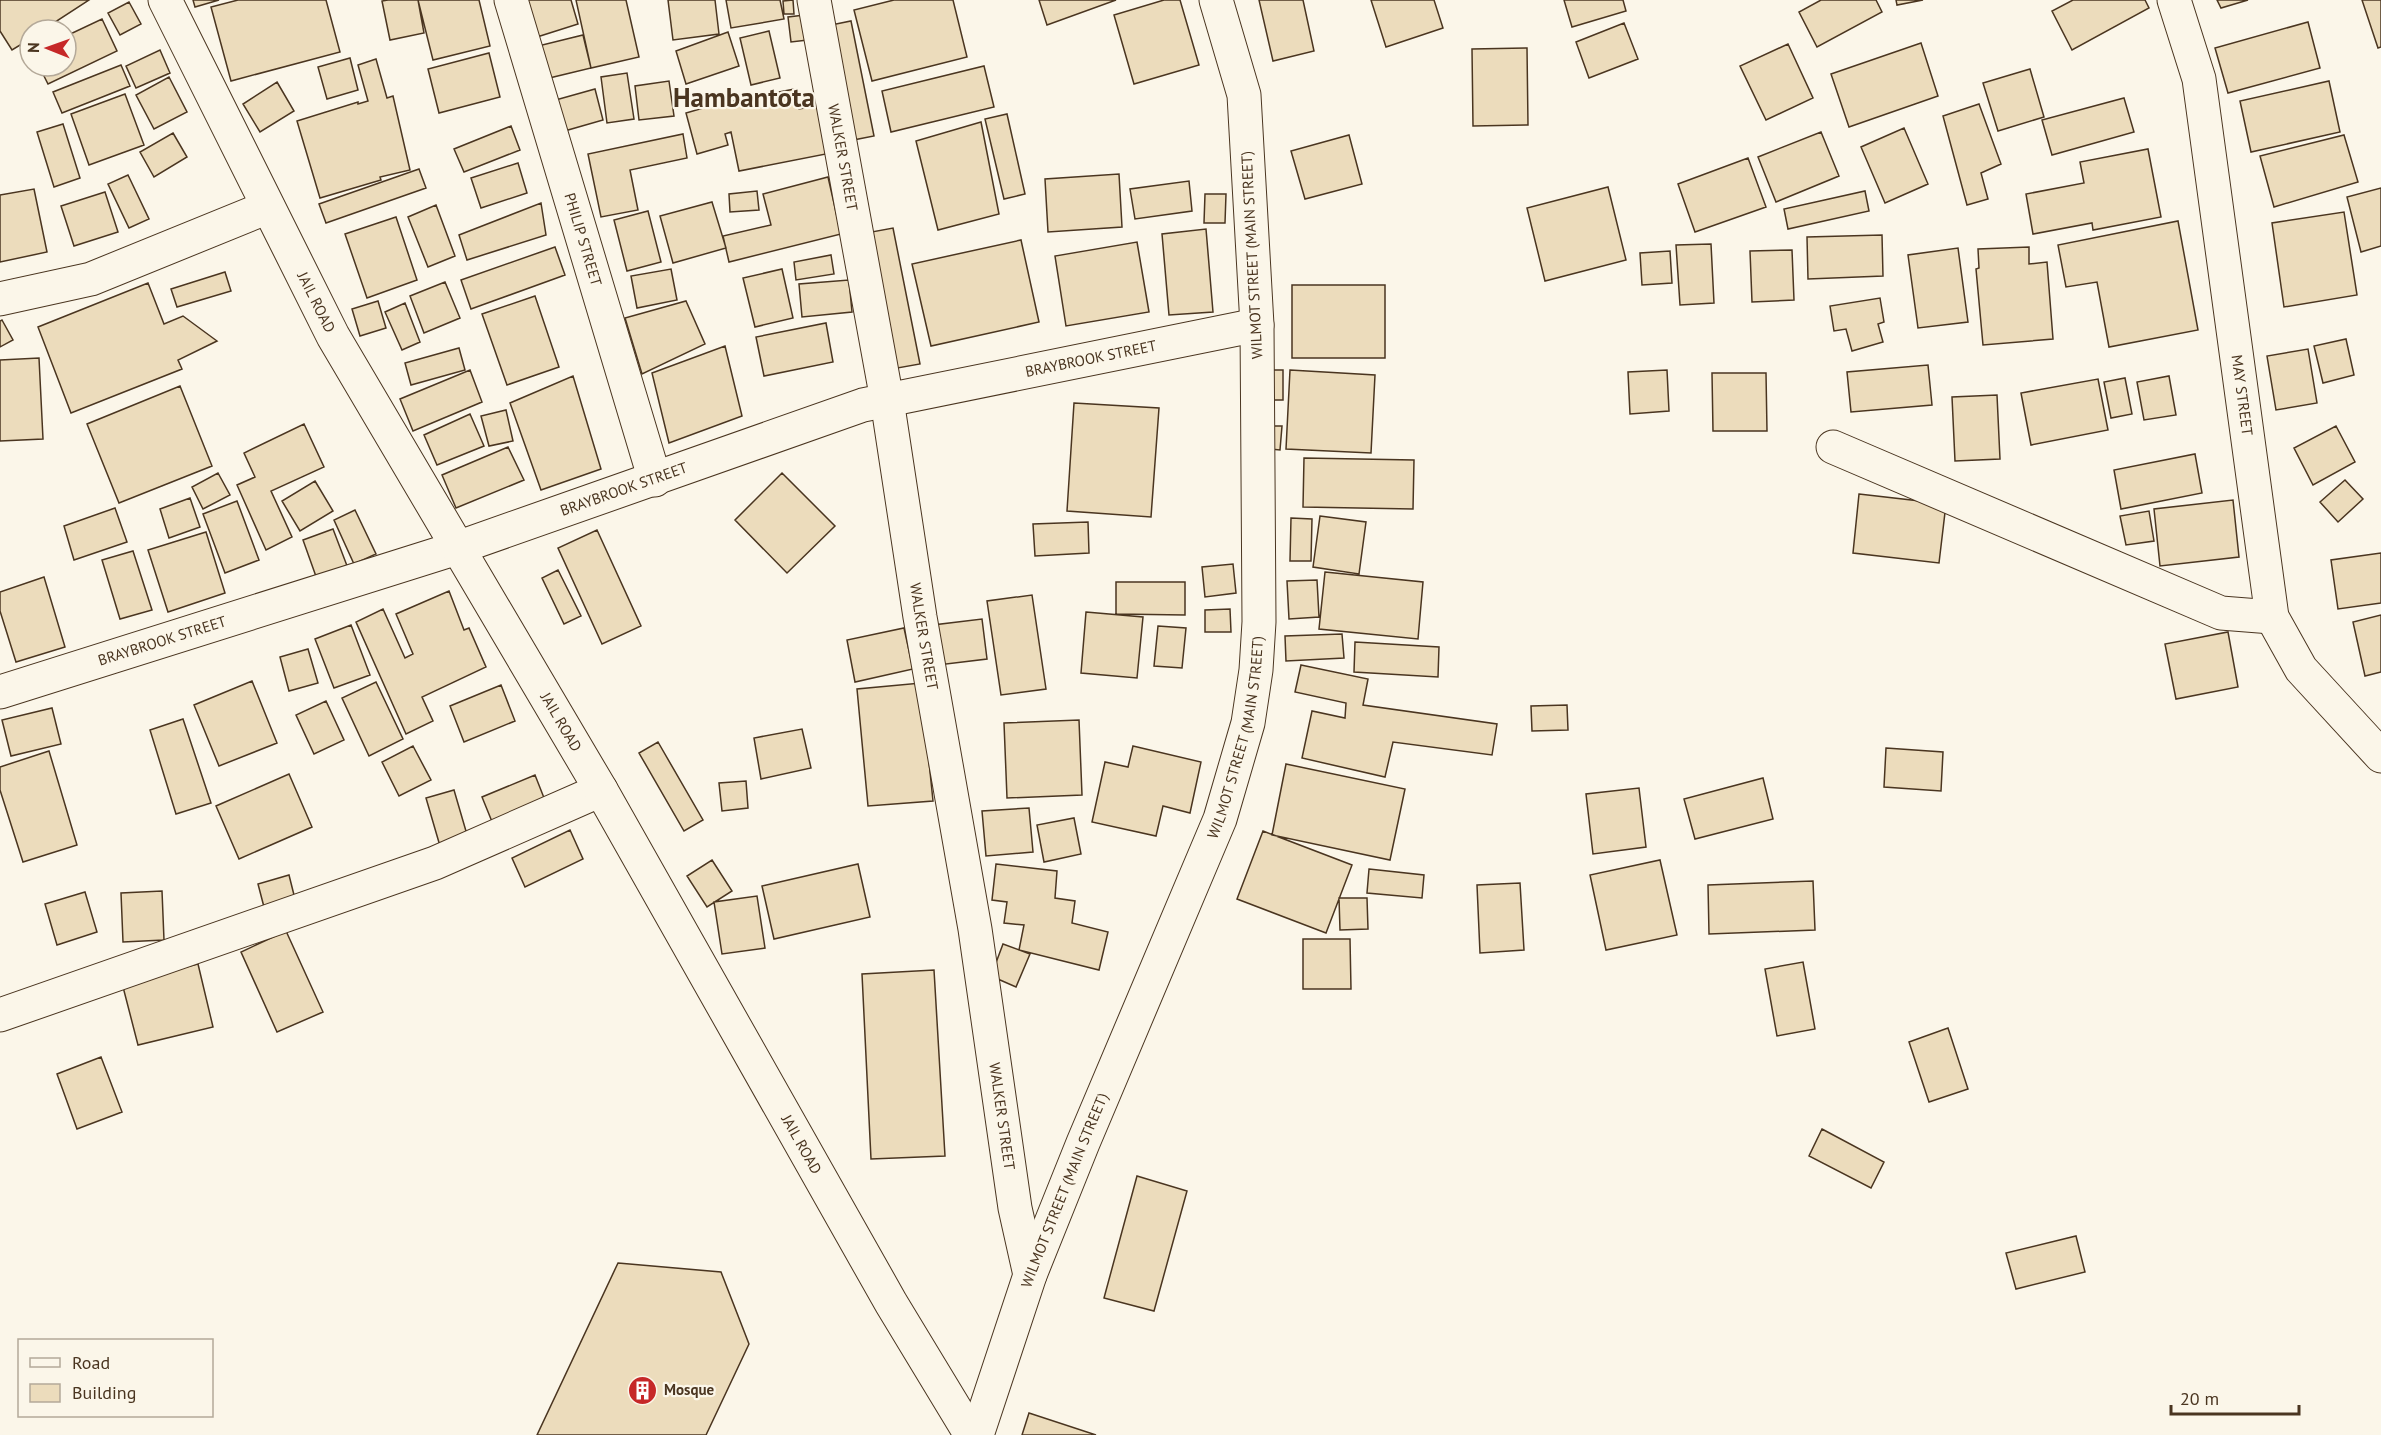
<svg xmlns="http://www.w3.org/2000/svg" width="2381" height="1435" font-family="'PT Sans',sans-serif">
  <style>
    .building { fill: #ecdcbc; stroke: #4a3520; stroke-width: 1.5 }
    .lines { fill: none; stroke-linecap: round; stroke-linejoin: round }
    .minor-casing { stroke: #4a3520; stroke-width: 35 }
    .major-casing { stroke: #4a3520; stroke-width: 35 }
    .highway-casing { stroke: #4a3520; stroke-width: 35 }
    .minor { stroke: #fbf6e9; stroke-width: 33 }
    .major { stroke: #fbf6e9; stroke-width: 33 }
    .highway { stroke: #fbf6e9; stroke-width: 33 }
    .labels { text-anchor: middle; stroke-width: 4.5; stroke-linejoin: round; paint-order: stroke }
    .street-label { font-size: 15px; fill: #4a3520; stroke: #fbf6e9 }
    .poi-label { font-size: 15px; font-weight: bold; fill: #4a3520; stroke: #fbf6e9; text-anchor: start }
    .town-label { font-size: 27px; font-weight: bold; fill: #4a3520; stroke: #fbf6e9 }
  </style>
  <rect width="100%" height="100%" fill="#fbf6e9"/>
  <path class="building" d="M0,0h89l-46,30h-13v9l-18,11 -12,-19z
    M193,0h26l-24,7z
    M238,0h88l14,52 -109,29 -20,-74z
    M388,0h30l6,33 -34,7 -8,-39z
    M418,0h61l11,46 -57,14z
    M526,0h45l7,24 -41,13z
    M576,0h50l13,57 -48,11z
    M668,0h47l4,34 -46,6z
    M726,0h54l4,19 -53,9z
    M793,0l1,14h-10l-1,-13z
    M894,0h59l14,57 -95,24 -18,-71z
    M1039,0h77l-69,25z
    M1164,0h16l19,65 -65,19 -20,-69z
    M1259,0h44l11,51 -41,10z
    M1371,0h63l9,28 -57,19z
    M1564,0h59l3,11 -54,16z
    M1821,0h55l6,12 -65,35 -18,-35z
    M1896,0h27l-26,5z
    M2073,0h72l4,8 -77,42 -20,-39z
    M2217,0h31l-27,8z
    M2362,0h19v47l-3,1z
    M129,2l12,22 -21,11 -12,-22z
    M813,14l3,25 -25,3 -3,-25z
    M102,19l15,32 -69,33 -9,-18h27v-30z
    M851,21l23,115 -26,5 -22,-115z
    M2308,22l12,46 -92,25 -13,-45z
    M1624,23l14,36 -49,19 -13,-36z
    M769,31l11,47 -29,7 -11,-47z
    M728,32l11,34 -53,18 -10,-33z
    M583,35l8,33 -50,12 -7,-33z
    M1921,43l17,53 -89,31 -18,-53z
    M1788,44l25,54 -47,22 -26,-54z
    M1527,48l1,77 -55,1 -1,-77z
    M160,50l10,23 -34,15 -10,-22z
    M489,53l11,44 -61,16 -11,-44z
    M350,58l8,32 -31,9 -9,-32z
    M376,59l11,39 6,-2 17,74 -30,7 1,3 -61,18 -23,-77 61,-19v2l10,-3 -10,-36z
    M121,65l9,21 -68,27 -9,-21z
    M984,66l10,41 -103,25 -9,-41z
    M2030,69l14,48 -46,14 -15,-48z
    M627,73l7,46 -27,4 -6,-46z
    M169,77l18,35 -33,17 -18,-34z
    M669,81l5,35 -35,4 -4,-34z
    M2329,81l11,51 -89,20 -11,-51z
    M277,82l17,29 -34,21 -17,-28z
    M595,89l8,31 -42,12 -9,-31z
    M795,89l4,20 18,-3 9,48 -87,17 -8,-39 -6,2 3,11 -31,9 -11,-41 31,-9z
    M125,94l19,51 -55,20 -18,-51z
    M2124,98l10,34 -82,23 -10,-35z
    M1979,104l22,60 -20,9 7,26 -21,6 -24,-89z
    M1007,114l18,80 -21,5 -19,-80z
    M981,122l18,92 -61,16 -22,-89z
    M63,124l17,54 -26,9 -17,-55z
    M511,126l9,24 -56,22 -10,-23z
    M1904,128l24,56 -43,19 -24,-56z
    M1821,132l18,44 -63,26 -18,-45z
    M173,133l14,24 -33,20 -14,-25z
    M683,134l4,24 -57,12 8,40 -37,7 -13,-63z
    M1349,135l13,49 -57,15 -14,-48z
    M2344,135l14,47 -84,25 -14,-51z
    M2148,149l13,68 -68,13 -1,-7 -59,11 -7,-40 58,-11 -4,-21z
    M1748,158l18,49 -71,25 -17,-48z
    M518,163l9,30 -46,15 -10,-30z
    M419,169l7,19 -100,35 -7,-19z
    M1119,174l3,53 -74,5 -3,-53z
    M128,175l21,44 -20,9 -21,-44z
    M828,177l13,57 -112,28 -6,-26 48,-11 -8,-31z
    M1189,181l3,30 -57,8 -5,-30z
    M1608,187l18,73 -81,21 -18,-73z
    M2381,188v58l-20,6 -14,-55z
    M34,189l13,63 -47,10v-67z
    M757,191l2,19 -29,2 -1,-18z
    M1865,191l4,20 -81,18 -4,-20z
    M105,192l13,40 -44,14 -13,-40z
    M1205,194h21l-1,29h-21z
    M712,202l14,46 -53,15 -13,-47z
    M541,203l5,32 -79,25 -8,-25z
    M436,205l19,51 -27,11 -20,-50z
    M648,211l13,51 -34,9 -13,-51z
    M2344,212l13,83 -73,12 -12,-84z
    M396,217l21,63 -50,18 -22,-64z
    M2178,221l20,109 -89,17 -12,-65 -31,5 -8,-42z
    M893,228l27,136 -28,5 -26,-136z
    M1206,229l7,83 -44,3 -7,-81z
    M1882,235l1,41 -75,3 -1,-42z
    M1021,240l18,82 -108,24 -19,-82z
    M1137,242l12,70 -83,14 -11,-70z
    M1711,244l3,59 -34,2 -4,-60z
    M555,247l10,28 -94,34 -10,-29z
    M2029,247v17l18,-2 6,77 -70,6 -7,-76 3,-1 -1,-19z
    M1958,248l10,74 -50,6 -10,-73z
    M1792,250l2,50 -42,2 -2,-51z
    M1670,251l2,32 -30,2 -2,-32z
    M831,255l3,19 -38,6 -2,-18z
    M671,269l6,31 -40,8 -6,-32z
    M782,269l11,49 -38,9 -12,-49z
    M225,272l6,19 -54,16 -6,-18z
    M849,280l3,32 -50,5 -3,-33z
    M445,282l15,36 -36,15 -14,-37z
    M148,283l16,41 19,-8 34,25 -39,19 4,9 -111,44 -33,-86z
    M1292,285h93v73h-93z
    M535,296l24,71 -52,18 -25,-71z
    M1880,298l4,24 -6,2 5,18 -31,9 -6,-22 -12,2 -4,-25z
    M378,301l8,27 -26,8 -8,-27z
    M686,301l19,43 -63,30 -17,-56z
    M405,303l15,39 -18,8 -17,-38z
    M2,320l11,20 -13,7v-26z
    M826,323l7,39 -69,14 -8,-39z
    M2346,339l8,36 -31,8 -9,-37z
    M725,346l17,70 -73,27 -17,-70z
    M459,348l6,22 -54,15 -6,-22z
    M2308,349l9,54 -41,7 -9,-54z
    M39,358l4,81 -43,2v-81z
    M1928,365l4,40 -81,7 -4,-40z
    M470,370l12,32 -69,29 -13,-32z
    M1271,370h12v30h-13z
    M1290,370l85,5 -4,78 -85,-4z
    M1667,370l2,41 -39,3 -2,-42z
    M1712,373h54l1,58h-54z
    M573,376l28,93 -60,21 -31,-87z
    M2169,376l7,39 -32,5 -7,-38z
    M2125,378l7,36 -21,4 -7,-36z
    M2098,379l10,51 -77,15 -10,-52z
    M180,386l32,80 -93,37 -32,-79z
    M1997,395l3,64 -45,2 -3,-64z
    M1074,403l85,5 -8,109 -84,-6z
    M506,410l7,31 -24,5 -8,-30z
    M470,414l14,32 -47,19 -13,-30z
    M304,424l20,43 -53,24 21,46 -26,13 -29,-65 18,-8 -11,-24z
    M1270,426h12l-2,24 -11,-1z
    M2336,426l19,36 -42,23 -19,-37z
    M508,447l16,33 -68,28 -14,-33z
    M2195,454l7,39 -81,16 -7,-39z
    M1304,458l110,2 -1,49 -110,-2z
    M218,473l12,22 -27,14 -11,-22z
    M782,473l53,53 -48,47 -52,-53z
    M2345,480l18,19 -25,23 -18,-20z
    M315,481l18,30 -33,20 -18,-30z
    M1859,494l87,10 -7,59 -86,-10z
    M190,498l10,29 -31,11 -9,-29z
    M2233,500l6,57 -79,9 -6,-57z
    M237,501l22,59 -34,13 -22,-59z
    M115,508l12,34 -53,18 -10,-34z
    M355,510l21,44 -22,10 -20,-44z
    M2149,511l5,30 -28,4 -6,-29z
    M1320,516l46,6 -7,52 -46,-7z
    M1291,518l21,1 -1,42h-21z
    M1088,522l1,31 -54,3 -2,-32z
    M333,529l16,42 -31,11 -15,-42z
    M597,530l44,96 -39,18 -44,-96z
    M206,532l19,61 -57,19 -20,-62z
    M133,551l19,59 -32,9 -18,-59z
    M2381,553v50l-43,6 -7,-49z
    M1233,564l3,29 -31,4 -3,-30z
    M558,570l23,46 -17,8 -22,-46z
    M1325,572l98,10 -5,57 -99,-10z
    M44,577l21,70 -49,15 -16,-51v-19z
    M1317,580l2,37 -30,2 -2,-38z
    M1116,582h69v33l-69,-1z
    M449,591l15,39 5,-2 17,39 -64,30 11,24 -27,13 -50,-112 27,-13 22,49 8,-4 -17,-40z
    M1032,595l14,94 -45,6 -14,-94z
    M1230,609l1,23h-26v-22z
    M1086,612l57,5 -6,61 -56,-5z
    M2381,615v57l-16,4 -12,-54z
    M982,619l5,40 -49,6 -5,-40z
    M351,625l19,50 -36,13 -19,-49z
    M1158,626l28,2 -4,40 -28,-2z
    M904,628l9,41 -58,13 -8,-42z
    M2228,632l10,55 -62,12 -11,-55z
    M1342,634l2,24 -58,3 -1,-25z
    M1355,642l84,5 -1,30 -84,-5z
    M308,649l10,34 -29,8 -9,-34z
    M1301,665l67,14 -5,26 134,19 -5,31 -99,-13 -8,35 -83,-19 10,-47 33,7 1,-15 -51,-11z
    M252,681l25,62 -58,23 -25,-61z
    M376,682l27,57 -34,17 -27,-58z
    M921,683l12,118 -65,5 -11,-117z
    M501,685l14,36 -51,21 -14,-36z
    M326,701l18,39 -30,14 -18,-39z
    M1567,705l1,25 -36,1 -1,-25z
    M52,708l9,36 -50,12 -9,-36z
    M183,719l28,84 -35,11 -26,-84z
    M1079,720l3,75 -75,3 -3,-75z
    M802,729l9,39 -50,11 -7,-41z
    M658,742l45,78 -19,11 -45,-78z
    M413,746l18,34 -32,16 -17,-34z
    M1133,746l68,16 -11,51 -27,-7 -7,30 -64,-14 13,-60 23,5z
    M1886,748l57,4 -2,39 -57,-4z
    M49,751l28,94 -54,17 -23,-72v-23z
    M1286,764l119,25 -15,71 -118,-25z
    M289,774l23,53 -73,32 -23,-53z
    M535,775l13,33 -53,21 -13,-32z
    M1763,778l10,41 -78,20 -11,-40z
    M746,781l2,27 -26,3 -3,-28z
    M1639,788l7,59 -53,7 -7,-60z
    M454,790l14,48 -28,8 -14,-48z
    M1029,808l4,44 -47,4 -4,-45z
    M1074,818l7,36 -37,8 -7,-37z
    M570,830l13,29 -58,28 -13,-29z
    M1263,831l89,34 -26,68 -89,-34z
    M712,860l20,31 -25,16 -20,-31z
    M1660,860l17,75 -71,15 -16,-75z
    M858,864l12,53 -96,22 -12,-53z
    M996,864l61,7 -2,27 20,3 -3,22 36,9 -9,38 -80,-20 5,-25 -20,-2 3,-21 -15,-2z
    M1369,869l55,6 -2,23 -55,-5z
    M289,875l6,24 -31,8 -6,-23z
    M1813,881l2,49 -106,4 -1,-49z
    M1520,883l4,67 -44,3 -3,-68z
    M162,891l2,49 -41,2 -2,-49z
    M85,892l12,40 -40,13 -12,-41z
    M757,896l8,52 -43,6 -8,-52z
    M1339,898h28l1,31 -28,1z
    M286,931l37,81 -46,20 -36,-80z
    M1303,939h47l1,50h-48z
    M1003,944l27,10 -14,33 -25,-11z
    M1803,962l12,67 -38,7 -12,-67z
    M198,964l15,63 -75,18 -16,-62z
    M934,970l11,186 -74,3 -9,-185z
    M1948,1028l20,61 -39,13 -20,-60z
    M101,1057l21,55 -45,17 -20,-55z
    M1822,1129l62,33 -13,26 -62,-32z
    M1137,1176l50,15 -33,120 -50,-13z
    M2076,1236l9,36 -69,17 -10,-36z
    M618,1263l103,9 28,72 -43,91h-169z
    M1029,1413l67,22h-74z"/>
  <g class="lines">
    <defs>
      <g id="minor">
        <path id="s1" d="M511,0l144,480"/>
        <path id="s2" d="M814,0l73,400 33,217 55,312 40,279 15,67"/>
        <path id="s3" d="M2174,0l25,79 73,538 29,52 80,87"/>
        <path d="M0,299l91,-20 177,-72"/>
        <path d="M1833,447l388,166 51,4"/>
        <path id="s4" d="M0,692l457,-144 406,-143 394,-80"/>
        <path d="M0,1015l435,-152 166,-73"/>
      </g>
      <g id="major">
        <path id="s5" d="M165,0l168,336 268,454 290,513 80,132"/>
      </g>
      <g id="highway">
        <path id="s6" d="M977,1435l53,-160 53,-132 137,-324 28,-96 8,-53 3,-48 -2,-297 -13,-230 -28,-95"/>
      </g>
    </defs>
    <use href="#minor" class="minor-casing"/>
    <use href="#major" class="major-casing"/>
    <use href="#highway" class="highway-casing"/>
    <use href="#minor" class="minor"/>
    <use href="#major" class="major"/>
    <use href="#highway" class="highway"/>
  </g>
  <defs>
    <symbol id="building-disc" viewBox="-11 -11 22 22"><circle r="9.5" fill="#c62828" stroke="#fbf6e9"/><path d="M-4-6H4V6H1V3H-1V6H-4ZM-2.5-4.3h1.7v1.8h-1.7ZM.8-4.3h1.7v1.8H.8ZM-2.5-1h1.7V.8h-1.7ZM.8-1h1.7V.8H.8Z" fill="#fff"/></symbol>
  </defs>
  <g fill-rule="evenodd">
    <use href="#building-disc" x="626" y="1374" width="33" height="33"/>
  </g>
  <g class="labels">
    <g class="street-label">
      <text dy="5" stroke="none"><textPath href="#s2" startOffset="160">WALKER STREET</textPath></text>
      <text dy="5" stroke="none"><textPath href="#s1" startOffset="250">PHILIP STREET</textPath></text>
      <text transform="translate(1252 255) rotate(-93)" y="5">WILMOT STREET (MAIN STREET)</text>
      <text dy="5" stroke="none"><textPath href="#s5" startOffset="338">JAIL ROAD</textPath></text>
      <text dy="5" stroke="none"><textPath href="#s4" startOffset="1142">BRAYBROOK STREET</textPath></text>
      <text dy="5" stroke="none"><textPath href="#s3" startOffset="402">MAY STREET</textPath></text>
      <text dy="5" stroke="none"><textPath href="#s4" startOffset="656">BRAYBROOK STREET</textPath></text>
      <text dy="5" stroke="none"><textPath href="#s2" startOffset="646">WALKER STREET</textPath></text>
      <text dy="5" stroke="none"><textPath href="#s4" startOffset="170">BRAYBROOK STREET</textPath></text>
      <text dy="5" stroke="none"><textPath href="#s5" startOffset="824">JAIL ROAD</textPath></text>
      <text dy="5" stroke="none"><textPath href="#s6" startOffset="746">WILMOT STREET (MAIN STREET)</textPath></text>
      <text dy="5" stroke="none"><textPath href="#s2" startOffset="1132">WALKER STREET</textPath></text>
      <text dy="5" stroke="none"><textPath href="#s5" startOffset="1310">JAIL ROAD</textPath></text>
      <text dy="5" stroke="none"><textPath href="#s6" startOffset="260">WILMOT STREET (MAIN STREET)</textPath></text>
    </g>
    <g class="poi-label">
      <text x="664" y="1395">Mosque</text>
    </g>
    <g class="town-label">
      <text x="744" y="107">Hambantota</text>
    </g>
  </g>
  <rect x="18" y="1339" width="195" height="78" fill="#fbf6e9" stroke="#b4a999" stroke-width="1.5"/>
  <rect x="30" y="1358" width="30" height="9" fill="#fbf6e9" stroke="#b4a999" stroke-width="1.5"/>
  <text x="72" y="1369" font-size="18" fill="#4a3520">Road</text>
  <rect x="30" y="1384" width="30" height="18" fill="#ecdcbc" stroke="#b4a999" stroke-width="1.5"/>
  <text x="72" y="1399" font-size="18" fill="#4a3520">Building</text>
  <g transform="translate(48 48) rotate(271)"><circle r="28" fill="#fbf6e9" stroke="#b4a999" stroke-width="1.5"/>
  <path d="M0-4.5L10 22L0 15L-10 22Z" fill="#c62828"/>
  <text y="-9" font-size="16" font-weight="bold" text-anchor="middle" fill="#4a3520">N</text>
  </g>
  <path d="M2171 1405v9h128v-9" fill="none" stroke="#4a3520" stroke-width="3"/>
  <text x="2180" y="1405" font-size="18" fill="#4a3520" stroke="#fbf6e9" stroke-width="4.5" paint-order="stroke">20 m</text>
</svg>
